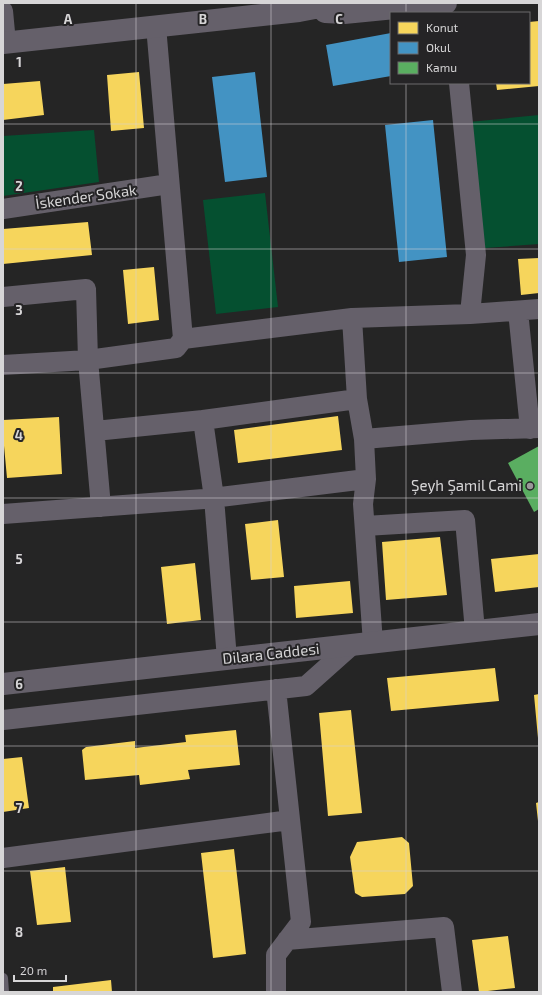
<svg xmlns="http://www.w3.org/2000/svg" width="542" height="995" font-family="'Exo 2',sans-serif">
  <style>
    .green { fill: #055030 }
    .homes { fill: #f6d55c }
    .schools { fill: #4393c3 }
    .public { fill: #5aae61 }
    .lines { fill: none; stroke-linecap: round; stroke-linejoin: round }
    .service { stroke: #65606a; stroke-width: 10 }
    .minor { stroke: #65606a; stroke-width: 20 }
    .tertiary { stroke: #65606a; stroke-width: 22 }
    .grid { fill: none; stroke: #d7d6d7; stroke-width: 1; stroke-opacity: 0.55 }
    .poi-dot { fill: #999899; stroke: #252426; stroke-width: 1.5 }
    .labels { text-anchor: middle; stroke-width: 4; stroke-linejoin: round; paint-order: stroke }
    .street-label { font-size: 15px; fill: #d7d6d7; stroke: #252426 }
    .poi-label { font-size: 15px; fill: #d7d6d7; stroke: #252426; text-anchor: end }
    .grid-label { font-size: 13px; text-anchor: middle; font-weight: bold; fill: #d7d6d7; stroke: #252426; stroke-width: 4; stroke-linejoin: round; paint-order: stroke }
  </style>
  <rect width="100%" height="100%" fill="#252525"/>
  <path class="green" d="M539,115v129l-54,4 -16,-126z
    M94,130l5,52 -96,14v-60z
    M265,193l13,114 -62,7 -13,-114z"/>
  <path class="homes" d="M539,21v65l-42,4 -1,-7h33v-61z
    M139,72l5,56 -33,3 -4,-56z
    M40,81l4,34 -41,5v-36z
    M88,222l4,33 -89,9v-35z
    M539,258v35l-18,2 -3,-36z
    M154,267l5,53 -31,4 -5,-54z
    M338,416l4,34 -104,13 -4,-33z
    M59,417l3,57 -55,4 -4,-43v-15z
    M278,520l6,57 -33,3 -6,-56z
    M440,537l7,58 -61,5 -4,-58z
    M539,554v33l-44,5 -4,-33z
    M195,563l6,57 -34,4 -6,-57z
    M350,581l3,32 -57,5 -2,-32z
    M495,668l4,33 -108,10 -4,-33z
    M539,694v44h-1l-4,-43z
    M351,710l11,103 -34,3 -9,-103z
    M236,730l4,35 -52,5 2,9 -50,6 -1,-10 -54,5 -3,-30 4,-3 49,-6v7l51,-6 -1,-7z
    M22,757l7,51 -26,4v-53z
    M539,802v19h-1l-2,-18z
    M402,837l7,6 4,43 -8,8 -43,3 -7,-4 -5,-36 7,-15z
    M234,849l12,105 -33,4 -12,-105z
    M65,867l6,55 -34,3 -7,-54z
    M508,936l7,52 -36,4 -7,-52z
    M111,980l1,12h-59v-5z"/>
  <path class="schools" d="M391,33v43l-58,10 -7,-41z
    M255,72l12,105 -42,5 -13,-105z
    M433,120l14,137 -48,5 -14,-137z"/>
  <path class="public" d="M539,446v63l-5,3 -26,-49z"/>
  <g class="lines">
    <path class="service" d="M3,978l1,14"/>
    <path class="minor" d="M3,11l3,32
      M156,26l27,313 169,-21 118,-4 69,-5
      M459,83l17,172 -6,59
      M3,209l166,-25
      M3,297l83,-8 2,71 13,147
      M518,311l12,118
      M352,318l5,81 7,40
      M3,365l85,-5 88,-12 7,-9
      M203,420l154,-21
      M95,431l108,-11 11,78 13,161
      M366,479l-3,25 10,139
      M3,514l201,-15 162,-20 -2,-40 107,-9 68,-2
      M365,526l100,-6 10,111
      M276,689l25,233 -25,33v37
      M3,720l303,-34 46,-41
      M3,858l287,-38
      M287,940l157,-13 8,65"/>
    <path class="tertiary" d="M325,12l19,1 102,-10
      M3,43l296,-32 42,-8
      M3,684l536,-60"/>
  </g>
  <path class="grid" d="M136,3v989M271,3v989M406,3v10M406,83v909M3,124h536M3,249h536M3,373h536M3,498h536M3,622h536M3,746h536M3,871h536"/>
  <circle class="poi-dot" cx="530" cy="486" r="4"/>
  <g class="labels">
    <g class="street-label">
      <text transform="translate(86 197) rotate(-8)" y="5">İskender Sokak</text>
      <text transform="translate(271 654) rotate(-6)" y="5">Dilara Caddesi</text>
    </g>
    <g class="poi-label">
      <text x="522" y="491">Şeyh Şamil Cami</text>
    </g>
  </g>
  <g class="grid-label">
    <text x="68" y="24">A</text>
    <text x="203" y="24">B</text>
    <text x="339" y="24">C</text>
    <text x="19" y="67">1</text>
    <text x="19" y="191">2</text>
    <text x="19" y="315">3</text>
    <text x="19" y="440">4</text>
    <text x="19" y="564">5</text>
    <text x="19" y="689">6</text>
    <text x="19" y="813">7</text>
    <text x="19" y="937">8</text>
  </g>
  <rect width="542" height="995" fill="none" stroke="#d7d6d7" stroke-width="8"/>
  <rect x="390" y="12" width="140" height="72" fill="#252426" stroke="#6c6b6d"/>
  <rect x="398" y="22" width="20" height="12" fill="#f6d55c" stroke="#6c6b6d"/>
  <text x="426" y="32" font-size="12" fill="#d7d6d7">Konut</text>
  <rect x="398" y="42" width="20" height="12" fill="#4393c3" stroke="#6c6b6d"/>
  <text x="426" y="52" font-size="12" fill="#d7d6d7">Okul</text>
  <rect x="398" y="62" width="20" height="12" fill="#5aae61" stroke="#6c6b6d"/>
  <text x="426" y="72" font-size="12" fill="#d7d6d7">Kamu</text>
  <path d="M14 975v6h52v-6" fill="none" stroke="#d7d6d7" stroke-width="2"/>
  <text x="20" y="975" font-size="12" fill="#d7d6d7" stroke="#252426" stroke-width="3" paint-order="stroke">20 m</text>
</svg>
